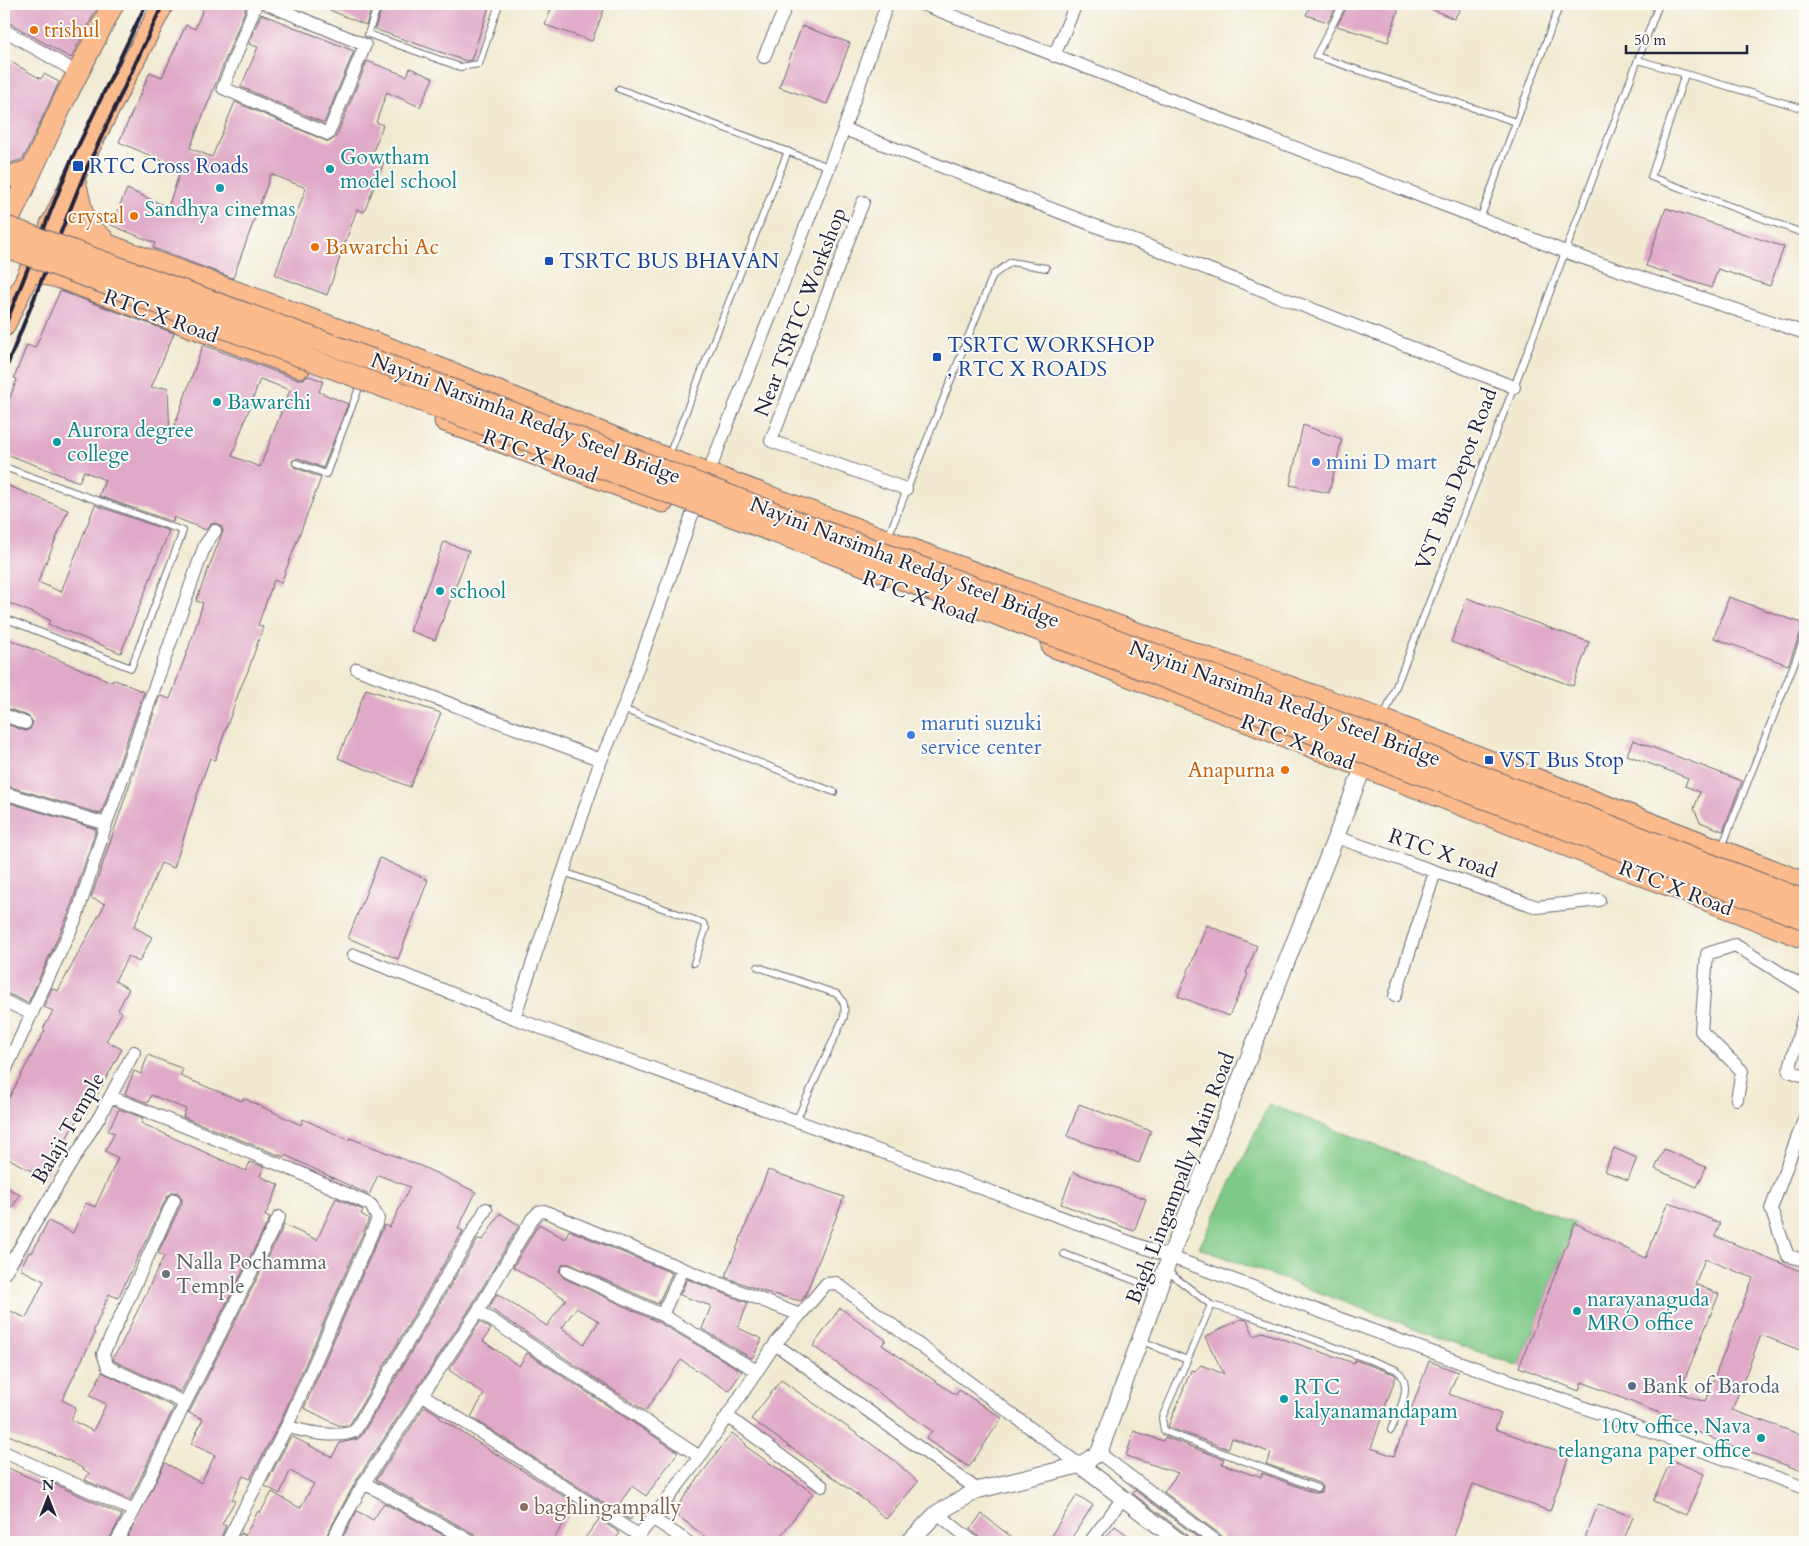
<svg xmlns="http://www.w3.org/2000/svg" width="1809" height="1546" font-family="Cardo,serif">
  <style>
    .green { fill: #7ec986; stroke: #507660 }
    .building { fill: #e0a9c8; fill-rule: evenodd }
    .lines { fill: none; stroke-linecap: round; stroke-linejoin: round }
    .service-casing { stroke: #6a6870; stroke-width: 8 }
    .minor-casing { stroke: #6a6870; stroke-width: 14 }
    .tertiary-casing { stroke: #6a6870; stroke-width: 18 }
    .primary-casing { stroke: #6a6870; stroke-width: 23 }
    .service { stroke: #fff; stroke-width: 6 }
    .minor { stroke: #fff; stroke-width: 12 }
    .tertiary { stroke: #fff; stroke-width: 16 }
    .primary { stroke: #fbbb8d; stroke-width: 21 }
    .rail { stroke: #22223b; stroke-width: 4 }
    .primary-bridge-casing { stroke: #6a6870; stroke-width: 23; stroke-linecap: butt }
    .primary-bridge { stroke: #fbbb8d; stroke-width: 21 }
    .food-dot { fill: #e8710a; stroke: #fdfcf7; stroke-width: 2 }
    .transit-dot { fill: #1a4fb4; stroke: #fdfcf7; stroke-width: 2 }
    .culture-dot { fill: #0f9aa8; stroke: #fdfcf7; stroke-width: 2 }
    .shop-dot { fill: #3f7fe0; stroke: #fdfcf7; stroke-width: 2 }
    .worship-dot { fill: #6b7280; stroke: #fdfcf7; stroke-width: 2 }
    .service-dot { fill: #5c6f8a; stroke: #fdfcf7; stroke-width: 2 }
    .education-dot { fill: #8d6e63; stroke: #fdfcf7; stroke-width: 2 }
    .labels { text-anchor: middle; stroke-width: 4; stroke-linejoin: round; paint-order: stroke }
    .food-label { font-size: 21px; fill: #c56008; stroke: #fdfcf7; text-anchor: start }
    .culture-label { font-size: 21px; fill: #0d838f; stroke: #fdfcf7; text-anchor: start }
    .transit-label { font-size: 21px; fill: #164399; stroke: #fdfcf7; text-anchor: start }
    .street-label { font-size: 21px; fill: #22223b; stroke: #fdfcf7 }
    .shop-label { font-size: 21px; fill: #366cbe; stroke: #fdfcf7; text-anchor: start }
    .worship-label { font-size: 21px; fill: #5b616d; stroke: #fdfcf7; text-anchor: start }
    .service-label { font-size: 21px; fill: #4e5e75; stroke: #fdfcf7; text-anchor: start }
    .education-label { font-size: 21px; fill: #785e54; stroke: #fdfcf7; text-anchor: start }
  </style>
  <rect width="100%" height="100%" fill="#fdfcf7"/>
  <filter id="ink" filterUnits="userSpaceOnUse"><feTurbulence type="fractalNoise" baseFrequency=".02" numOctaves="2"/><feDisplacementMap in="SourceGraphic" scale="10" xChannelSelector="R" yChannelSelector="G"/><feConvolveMatrix kernelMatrix="1 2 1 2 8 2 1 2 1" color-interpolation-filters="sRGB"/></filter>
  <filter id="wash" filterUnits="userSpaceOnUse"><feTurbulence type="fractalNoise" baseFrequency=".0096" numOctaves="4" result="noise"/><feDisplacementMap in="SourceGraphic" scale="20" xChannelSelector="R" yChannelSelector="G"/><feGaussianBlur stdDeviation="1.12" result="paint"/><feColorMatrix in="noise" values="0 0 0 0 0 0 0 0 0 0 0 0 0 0 0 0 0 1.4 0 .05"/><feComposite in="paint" operator="in"/></filter>
  <g filter="url(#wash)">
    <rect width="100%" height="100%" fill="#f1ead1"/>
    <path class="green" d="M1269,1104l306,119 -56,144 -320,-119z"/>
    <g id="blocks">
      <path class="building" d="M4,4h95l-28,54 -67,-38z
        M205,4h30l11,4 -56,140 22,9 23,-55 94,40 7,-5 31,-76 40,15 3,-8 23,10 -13,29 -33,-15 -11,30 7,3 -12,32 13,5 -20,50 -7,-3 -30,86 -52,-20 31,-87 -35,-14 -38,104 -80,-30 2,-5 -44,-18 16,-36 41,18 13,-38 -62,-27 31,-70 12,5 24,-52 9,4z
        M315,4h58l-7,21z
        M383,4h107l-19,56 -5,1 -86,-30 -5,-3z
        M553,4h53l-14,37 -47,-16z
        M1311,4h27l-10,18 -22,-7z
        M1348,4h52l-12,38 -51,-16z
        M1420,4h43l-9,15z
        M261,14l93,37 -30,72 -83,-36 17,-40 -9,-3z
        M802,26l48,17 -23,61 -48,-17z
        M4,58l37,21 3,-5 15,8 -36,77 -19,6z
        M1666,208l118,39 -14,39 -52,-17 -7,19 -65,-22z
        M60,291l114,42 -23,55 17,-1 2,51 33,-93 93,34h7l6,-3 14,5 -4,11 29,12 -25,64 -25,-10 -6,3 2,6 27,11 -40,105 -7,-3 -16,45 5,2 -15,44 -8,18 -25,71 -5,-2 -9,25 -27,85 -13,-5 -27,64 18,10 -13,25 -11,-6 -13,25 14,8 -11,21 4,2 -16,29 16,8 -24,44 -13,21 -2,-1 -12,17 -27,48 -40,-22v-61l5,3 36,-68 -2,-1 10,-18 -9,-4 8,-19 6,3 47,-87 -14,-6 68,-200 2,-2 9,3 23,-64 10,-32 -7,-2 27,-70 -1,-4 -6,-4 -5,1 -5,6 -32,-13 -1,5 -74,-26 6,-16 -21,-9 -5,11 -75,-29v-40l13,-34 -3,-1 13,-33 8,3zM260,379l30,11 -30,77 -28,-11z
        M1303,425l39,14 -13,54 -39,-8z
        M4,484l64,26 -30,72 23,10 34,-87 74,26 -48,122 -73,-29 2,-4 -46,-19z
        M444,542l25,9 -34,89 -25,-9z
        M1729,597l75,27 -16,41 -74,-27z
        M1467,598l122,44 -16,44 -122,-44z
        M4,637l108,45 1,-3 31,13 -43,122 -97,-29 2,-61 20,7 4,-2 3,-7 -5,-6 -24,-9z
        M366,689l75,24 -31,74 -72,-29z
        M1633,740l109,41 -19,50 -23,-9 -6,-13 6,-17 -15,-6 3,-8 -61,-23z
        M4,801l92,28 -28,86 -40,88 -24,-11z
        M380,858l48,22 -30,79 -50,-21z
        M1207,925l50,21 -11,27 2,1 -19,42 -51,-20z
        M148,1055l35,14 -3,7 62,25 1,-3 58,27 2,-6 46,21 1,-2 73,29 53,25 -18,37 5,2 -113,193 -10,2 -36,-18 80,-183 6,2 20,-40 -32,-12 -9,20 -84,-40 -1,2 -13,-5 -88,-35 3,-8 -35,-14 -3,8 -23,-9 9,-23 7,3z
        M1079,1104l72,27 -12,32 -72,-27z
        M119,1109l24,9 -2,5 105,48 4,-9 14,5 -4,9 19,9 -14,31 5,2 -89,174 -67,-31 -1,-4 7,-10 44,-91 -6,-3 24,-50v-4l-4,-6 -5,-1 -6,5 -49,101 -9,-4 -16,38 2,1 -33,67 14,7 -5,13 22,11 13,-27 -16,-8 12,-24 72,35 -44,93 -45,-20 4,-7 -15,-10 -70,-30v-125l22,10 18,-37 -24,-12 9,-17 3,1 16,-32 25,12 13,-30 9,4 23,-49 -13,-7 10,-18 -7,-2z
        M1614,1148l23,10 -9,22 -23,-9z
        M1664,1149l42,18 -9,20 -42,-18z
        M768,1170l76,27 -39,99 -4,5 -36,-9 -40,-15z
        M1073,1172l73,27 -12,32 -73,-27z
        M4,1186l16,9 -8,13 -8,-5z
        M336,1198l27,12 -2,4 8,5 -89,203 -30,57 -7,-3 -11,23 3,2 -13,23 4,2 -7,16h-94l40,-79 36,20 14,-28 -24,-11 12,-25 -14,-6 3,-6 92,-182 33,15z
        M1668,1202l52,21 -5,13 90,37v79l-44,-17 -29,75 73,26v36l-84,-30 -38,-16 1,-3 -102,-41 -3,9 -60,-24 56,-144 70,35zM1705,1259l48,19 -48,124 -26,-9 40,-99 -24,-10z
        M500,1213l19,12 -48,82 -114,172 -34,63h-87l5,-9 4,3 13,-25 2,2 12,-21 28,16 14,-24 -24,-13 -10,23 -15,-8 26,-50 41,21 8,-14 18,-4 4,-4 116,-196 5,1z
        M539,1224l26,15 4,-9 103,43 -14,31 -88,-40h-7l-4,7 5,7 94,44 84,49 -13,20 -48,-31 -36,51 -156,-103 8,-14 50,32 19,-27 -53,-32zM576,1308l23,13 -15,23 -22,-16z
        M687,1279l61,24 -10,25 24,11 -9,18 -2,1 -49,-29 9,-23 -31,-11z
        M840,1308l46,32 -4,5 74,50 3,-5 43,28 -33,49 -43,-28 6,-8 -119,-85z
        M1241,1319l6,1 7,16 8,-4 92,31 1,-3 39,14 2,2 -25,72 23,8 35,-95 29,11 -9,22 52,20 -6,15 74,26 -19,56 -77,-27 -21,58h-227l-3,-6 -58,-44 14,-19 -52,-17 8,-25 29,10 2,-4 59,22 -2,5 31,11 1,-1 7,3 1,-4 53,20 6,-1 1,-5 -3,-4 -53,-19 5,-11 -39,-15 -4,11 -60,-22 23,-57 4,1 6,-6 23,9 -19,-37z
        M480,1322l11,7 -8,12 36,25 8,-13 151,99 -32,44 -14,-10 -13,18 14,11 -3,5 -159,-103 13,-23 -35,-24z
        M781,1380l113,80 24,22 -32,37 -19,-17 -116,-83z
        M425,1406l15,10 -1,2 137,86 -24,38h-70l-6,-7 -100,-55z
        M732,1433l14,11 -1,2 68,47 -37,49h-64l-39,-30z
        M1671,1460l33,14 -18,41 -33,-14z
        M4,1466l42,19 2,-4 74,34 -14,27h-104z
        M1135,1490l69,52h-14l-4,-8 -54,-41z
        M1077,1495l16,10 -24,37h-22z
        M384,1503l72,39h-116l17,-31 16,9z
        M1598,1504l35,13 -10,25h-39z
        M982,1514l24,19 10,9h-35l-3,-6 -8,-7z
        M599,1519l21,14 -7,9h-31z
        M1115,1526l22,16h-35z"/>
    </g>
  </g>
  <g filter="url(#ink)">
    <use href="#blocks" fill-opacity="0" stroke="#6a6870" stroke-width="1"/>
    <g class="lines">
      <defs>
        <path id="service" d="M378,4l-10,30 92,33 19,-3 20,-60
          M1343,4l-27,52 200,66
          M1638,60l167,49
          M1685,74l-34,103 154,57
          M619,89l210,78
          M1480,219l80,-215
          M669,455l119,-304
          M296,463l30,11 33,-86
          M4,467l179,64 -52,137 -127,-50
          M888,537l105,-262 18,-13 35,6
          M623,709l211,83
          M1384,717l130,-330 145,-383
          M1722,847l83,-211
          M564,872l139,51 3,5 -12,35
          M758,967l79,27c8,7 8,13 7,23l-48,104
          M1064,1254l93,35
          M1167,1271l44,34 -49,113 2,13 153,57
          M1211,1305l39,11 147,54c18,16 1,42 -6,60
          M1140,1340l47,20"/>
        <path id="minor" d="M256,4l-33,84 105,46 37,-89 -98,-41
          M922,4l644,248 239,81
          M4,30l74,43
          M1054,56l22,-52
          M764,57l23,-53
          M844,129l670,258
          M863,202l-92,239 135,48
          M706,479l138,-350 43,-125
          M357,669l244,91
          M4,715l21,8
          M4,793l102,31
          M1336,837l201,70 62,-7
          M354,955l160,63 1291,470
          M1395,996l40,-124
          M4,1001l28,13
          M1805,1012l-16,59 16,5
          M514,1018l87,-258 22,-51 75,-211
          M4,1073l72,-155 30,-94 99,-279 10,-14
          M111,1097l187,75 73,33 7,14 -91,207 -60,116
          M1737,1099l5,-28 -41,-40 6,-77 28,-9 70,43
          M1805,1117l-34,92 17,47 17,4
          M174,1200l-71,154 5,13 77,36
          M567,1271l95,44 21,-46
          M4,1274l97,-160 33,-62
          M478,1311l222,146
          M662,1315l95,56
          M775,1344l203,146
          M423,1395l215,140
          M727,1416l95,70
          M287,1426c16,6 52,13 68,5l131,-222
          M4,1452l130,59
          M1099,1453l118,89
          M364,1483l108,59
          M937,1513l36,29
          M652,1518l36,24
          M116,1542l18,-31 51,-108 94,-186
          M331,1542l33,-59 114,-172 54,-92 7,-7 5,-1 139,58 117,46 26,-31 10,-1 244,182
          M634,1542l66,-85 75,-113 25,-29
          M1090,1542l33,-44"/>
        <path id="tertiary" d="M1080,1465l100,77
          M909,1542l28,-29 41,-23 102,-25 19,-12 71,-196 197,-499"/>
        <path id="primary" d="M74,177l11,47 18,15
          M4,178l27,-8
          M51,224l327,120 290,115 477,177 238,84 422,163
          M4,230l60,-130 49,-96
          M30,270l30,8 240,89
          M4,326l70,-149 89,-173
          M445,421l218,81
          M1052,646l753,292"/>
      </defs>
      <use href="#service" class="service-casing"/>
      <use href="#minor" class="minor-casing"/>
      <use href="#tertiary" class="tertiary-casing"/>
      <use href="#primary" class="primary-casing"/>
      <use href="#service" class="service"/>
      <use href="#minor" class="minor"/>
      <use href="#tertiary" class="tertiary"/>
      <use href="#primary" class="primary"/>
      <path class="rail" d="M4,328l66,-165 76,-159
        M4,373l82,-203 77,-166"/>
      <defs>
        <path id="primary-bridge" d="M4,226l386,140 403,154 617,229 395,152
          M4,246l1027,381 774,292"/>
      </defs>
      <use href="#primary-bridge" class="primary-bridge-casing"/>
      <use href="#primary-bridge" class="primary-bridge"/>
    </g>
  </g>
  <g class="food-dot">
    <circle cx="34" cy="30" r="5"/>
    <circle cx="134" cy="216" r="5"/>
    <circle cx="315" cy="247" r="5"/>
    <circle cx="1285" cy="770" r="5"/>
  </g>
  <g class="transit-dot">
    <rect x="72" y="160" width="12" height="12" rx="2.5"/>
    <rect x="544" y="256" width="10" height="10" rx="2.5"/>
    <rect x="932" y="352" width="10" height="10" rx="2.5"/>
    <rect x="1484" y="755" width="10" height="10" rx="2.5"/>
  </g>
  <g class="culture-dot">
    <circle cx="330" cy="169" r="5"/>
    <circle cx="220" cy="188" r="5"/>
    <circle cx="217" cy="402" r="5"/>
    <circle cx="57" cy="442" r="5"/>
    <circle cx="440" cy="591" r="5"/>
    <circle cx="1577" cy="1311" r="5"/>
    <circle cx="1284" cy="1399" r="5"/>
    <circle cx="1761" cy="1438" r="5"/>
  </g>
  <g class="shop-dot">
    <circle cx="1316" cy="462" r="5"/>
    <circle cx="911" cy="735" r="5"/>
  </g>
  <circle class="worship-dot" cx="166" cy="1274" r="5"/>
  <circle class="service-dot" cx="1632" cy="1386" r="5"/>
  <circle class="education-dot" cx="524" cy="1507" r="5"/>
  <g class="labels">
    <g class="food-label">
      <text x="44" y="37">trishul</text>
      <text x="124" y="223" text-anchor="end">crystal</text>
      <text x="325" y="254">Bawarchi Ac</text>
      <text x="1275" y="777" text-anchor="end">Anapurna</text>
    </g>
    <g class="culture-label">
      <text x="340" y="164">Gowtham<tspan x="340" dy="24">model school</tspan></text>
      <text x="220" y="216" text-anchor="middle">Sandhya cinemas</text>
      <text x="227" y="409">Bawarchi</text>
      <text x="67" y="437">Aurora degree<tspan x="67" dy="24">college</tspan></text>
      <text x="450" y="598">school</text>
      <text x="1587" y="1306">narayanaguda<tspan x="1587" dy="24">MRO office</tspan></text>
      <text x="1294" y="1394">RTC<tspan x="1294" dy="24">kalyanamandapam</tspan></text>
      <text x="1751" y="1433" text-anchor="end">10tv office, Nava<tspan x="1751" dy="24">telangana paper office</tspan></text>
    </g>
    <g class="transit-label">
      <text x="89" y="173">RTC Cross Roads</text>
      <text x="559" y="268">TSRTC BUS BHAVAN</text>
      <text x="947" y="352">TSRTC WORKSHOP<tspan x="947" dy="24">, RTC X ROADS</tspan></text>
      <text x="1499" y="767">VST Bus Stop</text>
    </g>
    <g class="street-label">
      <text transform="translate(800 312) rotate(-69)" y="7">Near TSRTC Workshop</text>
      <text transform="translate(161 316) rotate(20)" y="7">RTC X Road</text>
      <text transform="translate(526 418) rotate(21)" y="7">Nayini Narsimha Reddy Steel Bridge</text>
      <text transform="translate(540 456) rotate(20)" y="7">RTC X Road</text>
      <text transform="translate(1456 479) rotate(-69)" y="7">VST Bus Depot Road</text>
      <text transform="translate(905 562) rotate(21)" y="7">Nayini Narsimha Reddy Steel Bridge</text>
      <text transform="translate(920 597) rotate(20)" y="7">RTC X Road</text>
      <text transform="translate(1285 703) rotate(20)" y="7">Nayini Narsimha Reddy Steel Bridge</text>
      <text transform="translate(1298 742) rotate(21)" y="7">RTC X Road</text>
      <text transform="translate(1443 853) rotate(19)" y="7">RTC X road</text>
      <text transform="translate(1676 888) rotate(21)" y="7">RTC X Road</text>
      <text transform="translate(68 1128) rotate(-60)" y="7">Balaji Temple</text>
      <text transform="translate(1180 1178) rotate(-69)" y="7">Bagh Lingampally Main Road</text>
    </g>
    <g class="shop-label">
      <text x="1326" y="469">mini D mart</text>
      <text x="921" y="730">maruti suzuki<tspan x="921" dy="24">service center</tspan></text>
    </g>
    <g class="worship-label">
      <text x="176" y="1269">Nalla Pochamma<tspan x="176" dy="24">Temple</tspan></text>
    </g>
    <g class="service-label">
      <text x="1642" y="1393">Bank of Baroda</text>
    </g>
    <g class="education-label">
      <text x="534" y="1514">baghlingampally</text>
    </g>
  </g>
  <rect width="1809" height="1546" fill="none" stroke="#fdfcf7" stroke-width="20"/>
  <g transform="translate(48 1498)" stroke="#fdfcf7" stroke-width="4" paint-order="stroke">
  <path d="M0-4L9 19L0 12L-9 19Z" fill="#22223b"/>
  <text y="-8" font-size="14" font-weight="bold" text-anchor="middle" fill="#22223b">N</text>
  </g>
  <path d="M1626 45v8h121v-8" fill="none" stroke="#22223b" stroke-width="2.5"/>
  <text x="1634" y="45" font-size="15" fill="#22223b" stroke="#fdfcf7" stroke-width="4" paint-order="stroke">50 m</text>
</svg>
